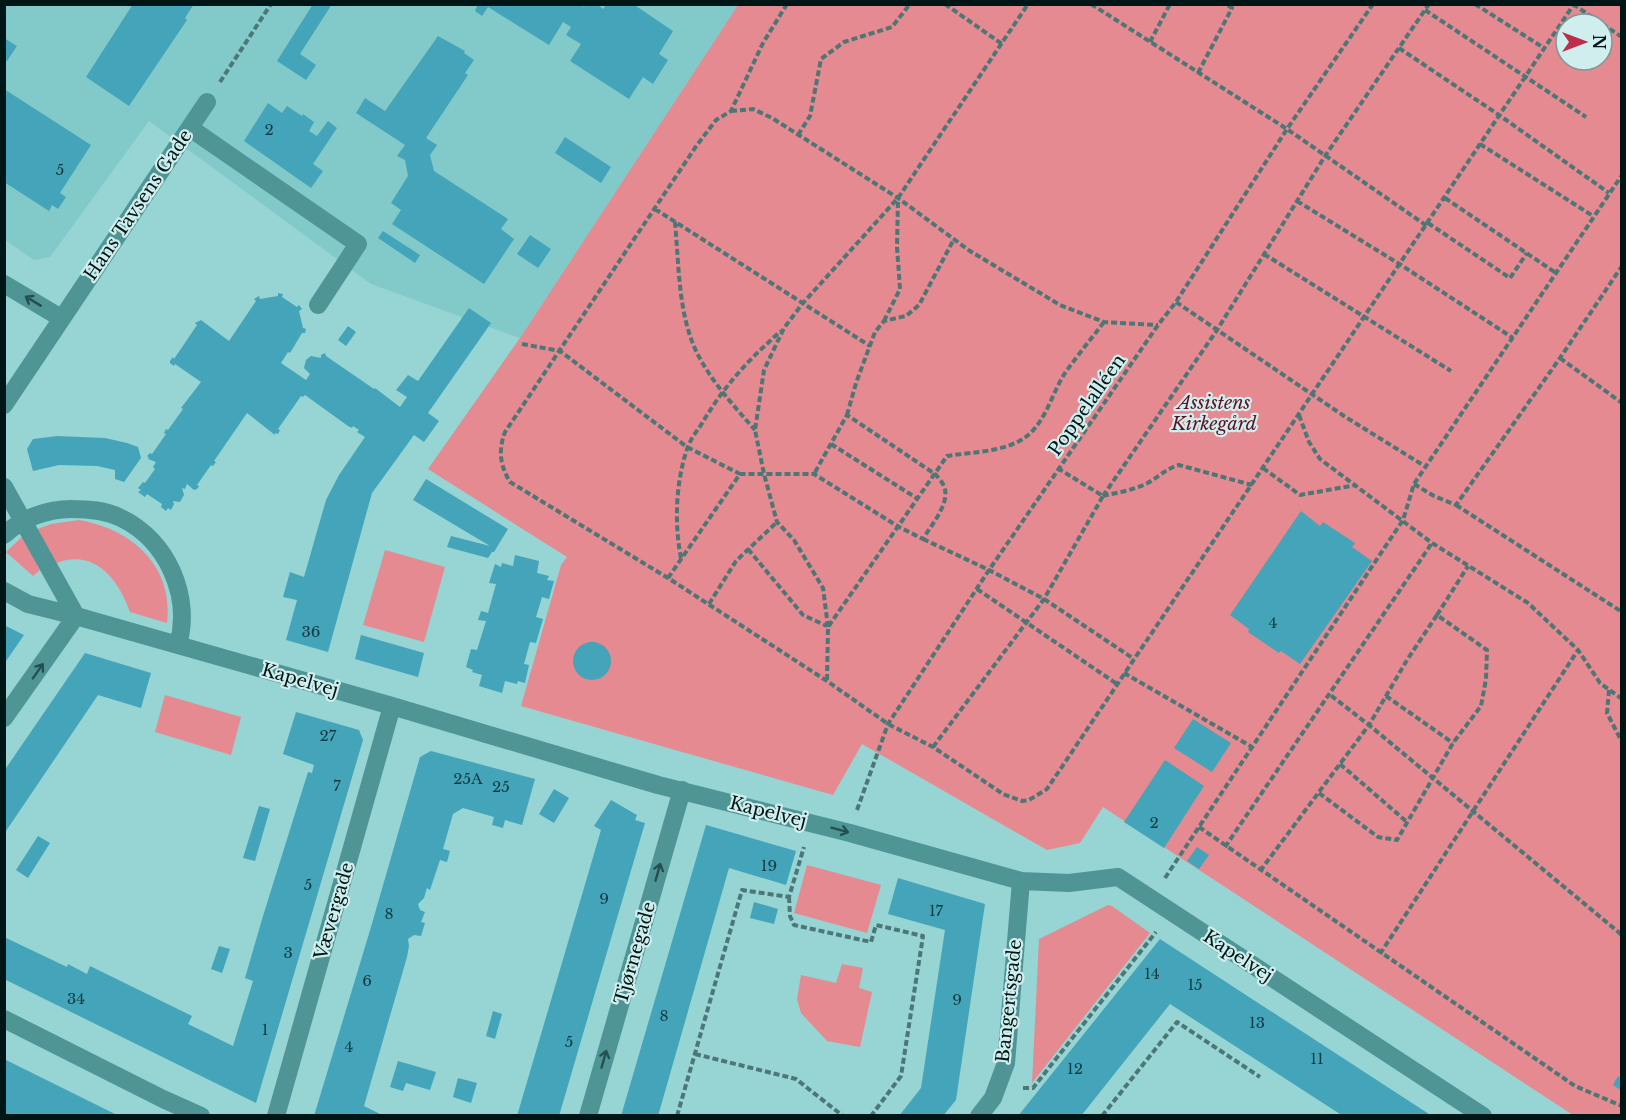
<svg xmlns="http://www.w3.org/2000/svg" width="1626" height="1120" font-family="'Libre Baskerville',serif">
  <style>
    .built { fill: #82cac9 }
    .green { fill: #e48a90; fill-rule: evenodd }
    .building { fill: #44a4b9 }
    .lines { fill: none; stroke-linecap: round; stroke-linejoin: round }
    .path { stroke: #4d7676; stroke-width: 4; stroke-dasharray: 6 3; stroke-linecap: butt }
    .minor { stroke: #509595; stroke-width: 18 }
    .oneway { stroke: #244f4f }
    .labels { text-anchor: middle; stroke-width: 4.5; stroke-linejoin: round; paint-order: stroke }
    .number-label { font-size: 15px; fill: #113a3f }
    .street-label { font-size: 18px; fill: #001616; stroke: #d0eeee }
    .park-label { font-size: 18px; font-style: italic; fill: #601020; stroke: #d0eeee }
  </style>
  <rect width="100%" height="100%" fill="#97d4d4"/>
  <path class="built" d="M4,5h734l-218,333 -149,-54 -222,-163 -99,136 -16,3 -29,-20z"/>
  <path class="green" d="M738,5h883v1110h-48l-470,-308 -23,36 -33,7 -185,-106 -29,51 -312,-89 40,-141 6,-8 -139,-88 92,-131zM1566,24h36v36h-36z
    M79,520c53,9 95,46 88,103l-37,-11c-12,-34 -37,-66 -78,-47l-17,-35 16,-6z
    M23,536l17,27 -3,3 3,4 -7,6 -27,-24z
    M385,550l60,17 -21,75 -61,-17z
    M165,695l76,22 -10,38 -76,-23z
    M807,865l74,20 -14,48 -73,-20z
    M1108,905l4,1 38,27 -118,150 7,-144z
    M842,964l21,4 -4,20 13,4 -12,55 -33,-6 -26,-28 -4,-14 4,-24 35,8z"/>
  <path class="building" d="M133,4h61l-9,14 2,2 -58,86 -43,-29z
    M313,4h19l-32,50 16,11 -10,15 -29,-19z
    M478,4h103l3,3 2,-3h11l6,5 4,-5h26l40,27 -14,23 9,6 -15,24 -10,-7 -14,22 -59,-38 11,-17 -15,-9 5,-8 -8,-5 -14,23 -61,-38 -6,9 -7,-5z
    M438,36l27,15 -1,2 10,7 -9,13 3,2 -42,63 11,7 -7,10 4,16 74,48 -7,10 13,10 -30,45 -92,-60 9,-14 -10,-7 17,-27 -3,-16 -8,-4 8,-11 -49,-32 9,-15 20,13z
    M4,38l13,8 -10,15 -3,-2z
    M4,89l87,56 -31,48 6,4 -8,12 -6,-4 -3,6 -45,-29z
    M268,103l14,10 5,-7 15,10 1,-2 11,8 -5,9 8,5 11,-15 9,7 -24,36 10,7 -12,17 -67,-47z
    M565,137l46,30 -10,16 -46,-30z
    M383,231l37,24 -5,8 -37,-25z
    M530,235l21,14 -13,19 -21,-14z
    M278,293l5,1 -1,3 15,10 2,-2 3,4 -3,2 4,17 3,1 -1,4h-3l-12,20 -2,-1 -7,11 25,17 4,-6 -6,-6 2,-8 5,-4 10,2v-3l4,-2 1,3 48,33 1,-1 25,19 7,-10 -11,-7 12,-15 10,6 51,-73 22,15 -63,90 11,8 -15,21 -10,-7 -42,58 -44,159 -42,-12 11,-40 -14,-3 7,-25 14,5 22,-77 13,-25 26,-38 -8,-5 2,-2 -6,-4 -1,2 -4,-2 -43,-31 -2,2 -2,-1 -23,33 2,1 -2,4 -3,-1v2l-28,-22 -33,48 2,1 -3,4 -2,-1 -14,20 2,1 -2,3 -3,1 -7,-6 -2,5 -3,-1 2,7 -4,7 -7,-1 1,3 -3,6 -3,-2 -2,3 -5,-4 1,-3 -15,-10 -2,3 -7,-5 3,-2 -3,-2 5,-6 2,1 10,-14 -2,-2 3,-5 -8,-3 1,-1 -2,-2 3,-3 2,1 14,-20 -2,-1 2,-4 2,1 15,-21 -2,-1 20,-26 -26,-18 -1,2 -4,-3v-2l3,-4 1,2 23,-34 -2,-2 6,-3 28,21 27,-40 -2,-2 5,-3 1,3 18,-3z
    M348,326l8,6 -10,14 -8,-6z
    M57,436l48,2 22,5 11,4 3,11 -17,24 -9,-3v-9l-18,-4 -38,-1 -26,6 -6,-22 6,-10z
    M426,479l82,50 -14,23h-2l-4,6 -41,-11 4,-11 39,10 -77,-46z
    M1301,511l19,15 3,-4 32,21 -3,4 20,14 -72,103 -19,-13 -2,2 -31,-21 1,-3 -19,-14z
    M515,555l24,6 -2,12 12,3 -2,4 7,1 -5,18 -7,-2 -6,20 7,2 -7,24 -6,-1 -6,22 5,1 -4,18 -7,-2 -1,3 -12,-3 -3,12 -23,-7 3,-11 -10,-3 1,-2 -7,-3 5,-18 6,1 9,-29 -8,-1 3,-9 7,2 8,-29 -7,-1 6,-19 6,3 1,-4 11,3z
    M4,625l20,10 -20,29z
    M361,635l63,18 -6,24 -63,-18z
    M573 661a19 19 0 1 1 38 0a19 19 0 1 1-38 0Z
    M85,653l66,20 -10,35 -43,-13 -94,139v-63z
    M296,712l63,18 4,10 -107,363 -252,-124v-42l63,30 1,-3 19,10 3,-8 102,50 -4,8 45,22 20,-65 -8,-3 18,-62 45,-144 4,1 2,-8 -31,-11z
    M1193,719l38,24 -19,29 -38,-24z
    M431,751l104,28 -13,46 -17,-5 -2,8 -11,-3 2,-8 -31,-9 -10,6 -10,35 7,2 -3,11 -7,-2 -10,30 -3,-2 -3,10 -6,6 2,6 5,2 -4,10 4,1 -4,13 -7,-1 -6,4 1,7 -2,11 -43,149 20,10h-70l57,-189 49,-170z
    M1165,760l39,26 -40,62 -40,-26z
    M554,789l15,9 -15,25 -15,-9z
    M611,800l26,15 -2,5 10,3 -50,170 -36,123h-42l84,-286 -7,-4z
    M259,806l11,3 -15,52 -12,-3z
    M706,825l90,26 -10,34 -57,-17 -71,248h-37z
    M38,836l12,7 -22,35 -12,-8z
    M1197,847l12,8 -10,14 -12,-8z
    M898,878l87,26 -29,196 -13,16h-44l22,-28 24,-158 -57,-16z
    M754,902l24,7 -4,15 -24,-6z
    M1160,939l272,177h-89l-173,-112 -89,112h-63z
    M219,946l11,3 -8,24 -11,-4z
    M493,1011l9,3 -7,25 -9,-3z
    M4,1059l115,57h-110l-5,-3z
    M398,1061l38,11 -6,18 -24,-7 -3,8 -13,-4z
    M1618,1076l4,3v12l-9,-6z
    M458,1078l19,5 -6,20 -18,-6z"/>
  <g class="lines">
    <path class="path" d="M787,4l-24,39 -32,68 -15,9 -19,25 -192,287c-7,19 -5,33 5,50l158,96 159,103 61,43 45,23 70,47 19,7 7,-1 18,-11 527,-785
      M945,4l57,40
      M1091,4l196,125 140,97
      M1475,4l69,44
      M1573,4l29,20
      M1425,10l161,107
      M1602,24l20,13
      M1150,42l20,-38
      M1399,48l100,67 110,78
      M1198,73l34,-65 -6,-4
      M220,82l51,-78
      M731,111l22,-2 19,9 126,80 72,53 90,54 44,17 54,3
      M798,135l12,-19 11,-57 23,-17 48,-15 18,-23
      M1480,144l113,72
      M1445,198l111,75
      M1297,201l104,64 112,73
      M655,209l215,137
      M675,222c4,43 3,90 21,129 15,30 37,54 59,79
      M1428,223l82,55 17,-25
      M1264,254l187,117
      M1176,302l168,114 82,51
      M884,321l16,-32 -3,-42 1,-49
      M522,344l38,7 127,96 53,27
      M1560,358l62,45
      M847,415l9,-32 19,-51 9,-11 22,-5 13,-11 35,-66
      M1299,415l10,27 11,17 112,84 96,60 50,47 22,33 22,16
      M831,444l87,55
      M1263,468l37,27 56,-10
      M1414,484l20,12 22,9 104,-147 62,-92
      M1103,496l114,-166 108,-174 104,-152
      M1103,496c12,-3 26,-5 38,-10 14,-5 23,-17 38,-21l73,20
      M1456,505l166,107
      M923,539l66,31 55,29 90,60
      M748,549l55,66 24,11
      M681,558c-7,-35 -5,-76 6,-109 3,-9 9,-17 14,-24 23,-39 46,-64 80,-94
      M668,578l72,-104h74l85,53 24,12c8,-14 28,-36 21,-53 -2,-4 -6,-9 -9,-12l-88,-59 -33,59
      M977,589l140,95
      M709,604l27,-43 41,-39
      M1437,615l31,-49
      M828,627l-5,-39 -29,-48 -17,-18 -13,-48 -9,-44 9,-60 20,-42 19,-25 95,-105 130,-194
      M1124,673l128,74
      M827,680l1,-53 119,-171c25,-4 60,-4 80,-20 19,-15 25,-43 38,-63 12,-17 26,-34 39,-51
      M1609,690l-2,23 15,29
      M1386,696l67,47
      M933,747l111,-148 59,-103 -44,-27
      M1340,764l67,58
      M1319,793l59,44 19,3 56,-97 28,-37 5,-27 1,-29 -50,-35 -30,45 -38,65 -40,-31
      M857,810l31,-86 101,-154 169,-245 18,-23 111,-173 86,-125
      M1199,827l376,259 47,20
      M1225,847l207,-304
      M1260,871l109,-146 253,210
      M1165,878l238,-358 11,-36 208,-309
      M789,897l1,19 4,9 77,17 5,-17 47,11 -22,140 -30,40
      M1380,954l198,-304
      M695,1054l101,25 47,37
      M1023,1088h10l123,-156
      M677,1116l65,-226 47,7 15,-50
      M1102,1116l75,-94 83,55"/>
    <path class="minor" d="M190,128l168,116 -40,61
      M4,284l57,34
      M4,405l203,-303
      M4,487l72,129 -72,102
      M4,535c18,-17 44,-26 67,-26 17,0 34,1 50,9 46,22 71,78 57,127
      M4,591l24,13 48,12 316,90 266,79 192,48 171,48 48,2 49,-6 365,239
      M4,1019l159,80 38,17
      M276,1116l116,-410
      M588,1116l94,-326
      M979,1116l14,-18 13,-35 15,-182"/>
  </g>
  <defs><path id="oneway-shaft" d="M-6 0H5M1.5-3L5.5 0L1.5 3" fill="none" stroke-width="1.6" stroke-linecap="round" stroke-linejoin="round" transform="scale(1.5)"/></defs>
  <g class="oneway">
    <use href="#oneway-shaft" transform="translate(33 301) rotate(-149)"/>
    <use href="#oneway-shaft" transform="translate(38 671) rotate(-55)"/>
    <use href="#oneway-shaft" transform="translate(840 830) rotate(15)"/>
    <use href="#oneway-shaft" transform="translate(658 872) rotate(-74)"/>
    <use href="#oneway-shaft" transform="translate(604 1059) rotate(-74)"/>
  </g>
  <g class="labels">
    <g class="number-label">
      <text x="269" y="135">2</text>
      <text x="60" y="175">5</text>
      <text x="1273" y="628">4</text>
      <text x="311" y="637">36</text>
      <text x="328" y="741">27</text>
      <text x="468" y="784">25A</text>
      <text x="337" y="791">7</text>
      <text x="501" y="792">25</text>
      <text x="1154" y="828">2</text>
      <text x="769" y="871">19</text>
      <text x="308" y="890">5</text>
      <text x="604" y="904">9</text>
      <text x="936" y="916">17</text>
      <text x="389" y="919">8</text>
      <text x="288" y="958">3</text>
      <text x="1152" y="979">14</text>
      <text x="367" y="986">6</text>
      <text x="1195" y="990">15</text>
      <text x="76" y="1004">34</text>
      <text x="957" y="1005">9</text>
      <text x="664" y="1021">8</text>
      <text x="1257" y="1028">13</text>
      <text x="265" y="1035">1</text>
      <text x="569" y="1047">5</text>
      <text x="349" y="1052">4</text>
      <text x="1317" y="1064">11</text>
      <text x="1075" y="1074">12</text>
    </g>
    <g class="street-label">
      <text transform="translate(138 205) rotate(-56)" y="6">Hans Tavsens Gade</text>
      <text transform="translate(1087 405) rotate(-55)" y="6">Poppelalléen</text>
      <text transform="translate(300 680) rotate(16)" y="6">Kapelvej</text>
      <text transform="translate(768 812) rotate(14)" y="6">Kapelvej</text>
      <text transform="translate(334 911) rotate(-74)" y="6">Vævergade</text>
      <text transform="translate(635 953) rotate(-74)" y="6">Tjørnegade</text>
      <text transform="translate(1238 956) rotate(33)" y="6">Kapelvej</text>
      <text transform="translate(1009 1001) rotate(-84)" y="6">Bangertsgade</text>
    </g>
    <g class="park-label">
      <text x="1214" y="409">Assistens<tspan x="1214" dy="21">Kirkegård</tspan></text>
    </g>
  </g>
  <rect width="1626" height="1120" fill="none" stroke="#001616" stroke-width="12"/>
  <g transform="translate(1584 42) rotate(90)"><circle r="28" fill="#d0eeee" stroke="#7d9898" stroke-width="1.5"/>
  <path d="M0-4.5L10 22L0 15L-10 22Z" fill="#be2d49"/>
  <text y="-9" font-size="16" font-weight="bold" text-anchor="middle" fill="#001616">N</text>
  </g>
</svg>
